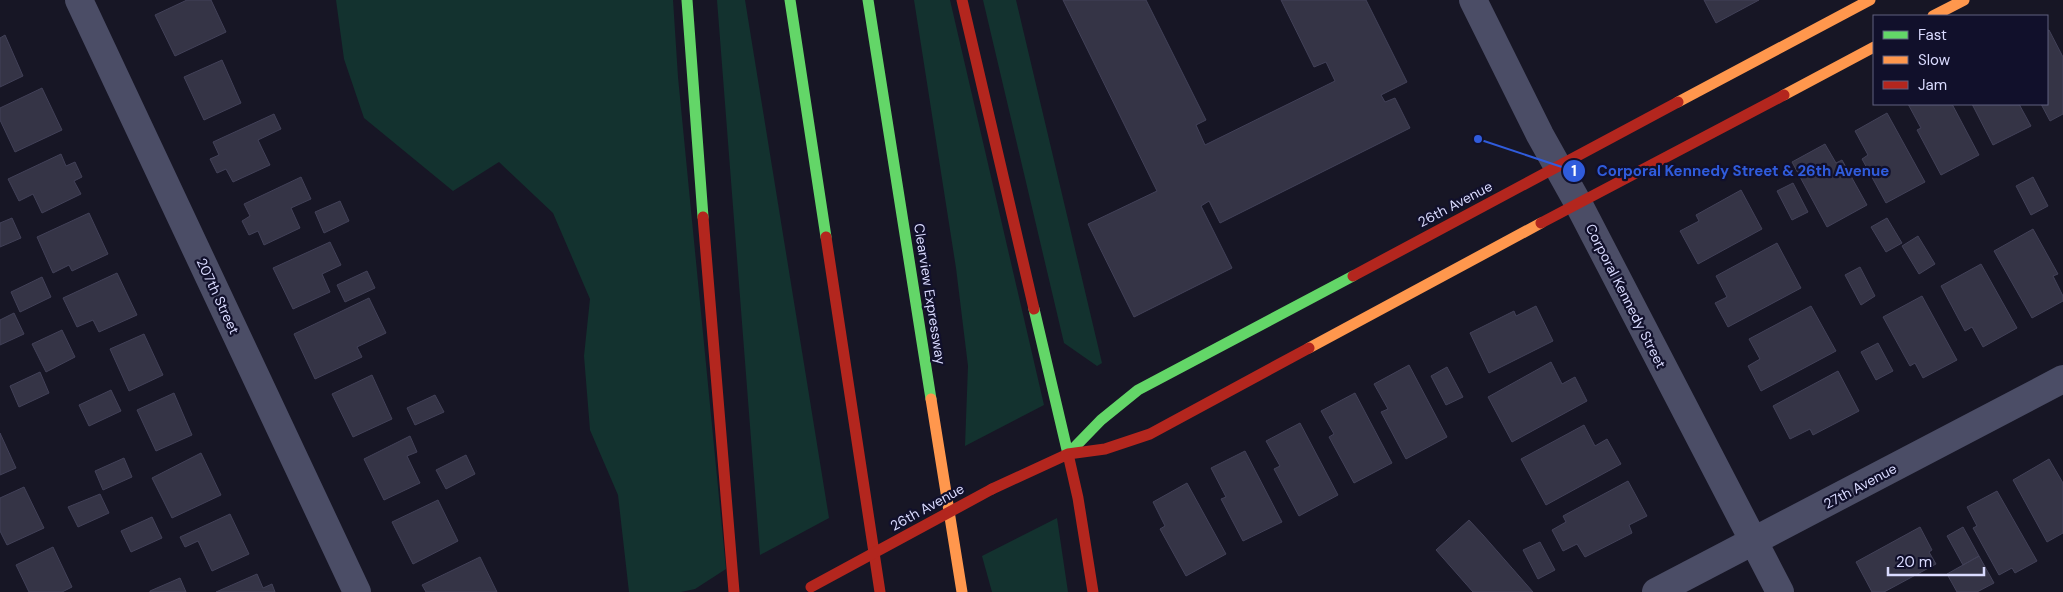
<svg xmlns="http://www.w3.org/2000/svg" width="2063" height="592" font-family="'DM Sans',sans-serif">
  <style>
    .green { fill: #13322f }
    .building { fill: #353446; stroke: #424158 }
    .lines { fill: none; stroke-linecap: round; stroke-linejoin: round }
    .street { stroke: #4b4d66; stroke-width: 28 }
    .fast { stroke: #63d668; stroke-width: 11 }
    .slow { stroke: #ff974d; stroke-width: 11 }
    .jam { stroke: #b3261e; stroke-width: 11 }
    .jam-bridge { stroke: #b3261e; stroke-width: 11 }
    .labels { text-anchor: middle; stroke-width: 4.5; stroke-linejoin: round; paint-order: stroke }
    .street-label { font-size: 14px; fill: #dadbff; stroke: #11102b }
    .leader { fill: none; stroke: #305cdc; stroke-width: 2 }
    .callout-dot { fill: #305cdc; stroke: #11102b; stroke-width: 2 }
    .mark-label { font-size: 15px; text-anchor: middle; font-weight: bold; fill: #fff }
    .callout-label { font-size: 15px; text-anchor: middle; font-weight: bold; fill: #305cdc; stroke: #11102b; stroke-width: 4.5; stroke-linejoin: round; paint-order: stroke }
  </style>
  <rect width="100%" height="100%" fill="#171625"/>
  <path class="green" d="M336,0h337l5,77 48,492 -31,20 -14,3h-52l-11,-97 -28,-65 -6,-74 6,-57 -37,-86 -54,-51 -46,29 -89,-73 -20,-59z
    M717,0h28l84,518 -69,37z
    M914,0h36l94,405 -79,41 3,-80 -12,-98z
    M983,0h33l86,363 -5,3 -33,-23z
    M1057,518l11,74h-76l-10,-36z"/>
  <path class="building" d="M187,0h24l15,32 -51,24 -20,-41z
    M1063,0h83l60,120 -10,5 9,20 130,-64 -9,-19 -12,5 -33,-67h85l41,82 -26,13 4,7 10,-4 15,30 -190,95 -11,-22 -8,5 31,62 -98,49 -46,-93 69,-33z
    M1704,0h55l-43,23z
    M2049,30l14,27v57l-13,7 -9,-17h6v-73z
    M5,35l18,41 -23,11v-49z
    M222,60l19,43 -37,17 -20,-43z
    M42,88l20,42 -47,22 -15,-32v-12z
    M1908,104h44l27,51 -38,20 -24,-45 4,-2z
    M1972,104h47l12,22 -38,19z
    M1887,113l38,69 -39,21 -24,-44 6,-4 -13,-24z
    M274,114l7,15 -23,11 12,25 -37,17 -7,-13 -9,4 -7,-14 9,-4 -6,-13z
    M1825,144l11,19 6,-3 25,45 -40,22 -35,-65z
    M61,154l5,12 9,-4 7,15 -8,4 7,13 -39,19 -9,-19 -14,7 -11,-22z
    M301,177l10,22 -20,9 9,20 -36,17 -6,-14 -9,4 -7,-14 8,-5 -6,-12z
    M2033,177l15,29 -17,9 -15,-29z
    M1793,183l15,29 -16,8 -15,-29z
    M1741,190l21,39 -64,35 -18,-33 19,-10 -3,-6z
    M340,201l9,20 -25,12 -9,-21z
    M89,213l19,41 -36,17 -3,-6 -16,8 -16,-36z
    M12,218l9,20 -21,9v-24z
    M1887,218l15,25 -16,9 -15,-25z
    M2033,229l25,45 -5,2 10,20v5l-31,17 -38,-67z
    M1918,236l17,28 -16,10 -17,-28z
    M330,242l11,23 -19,9 8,18 -37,17 -20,-41z
    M1777,243l24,45 -73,39 -13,-24 12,-6 -11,-21z
    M1981,264l36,64 -34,19 -11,-20 -7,4 -24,-45z
    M1860,267l15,29 -14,9 -16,-30z
    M367,271l8,17 -30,14 -8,-17z
    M117,273l20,42 -38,17 -6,-12 -16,7 -14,-29z
    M42,277l9,20 -31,15 -9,-20z
    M1922,296l35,64 -34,18 -8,-15 -5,3 -27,-49z
    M369,298l17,35 -29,14 5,10 -47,22 -21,-45z
    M1536,306l17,35 -64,32 -19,-40 44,-22 2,5z
    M1811,306l25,45 -75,40 -13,-25 12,-7 -11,-20z
    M14,313l10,21 -24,11v-25z
    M62,330l13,27 -29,15 -14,-28z
    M144,334l19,41 -34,16 -19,-42z
    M1878,343l15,28 -17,9 -15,-28z
    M1551,362l11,22 13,-7 12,24 -75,41 -24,-45z
    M1409,365l38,72 -41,22 -25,-47 7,-3 -14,-25z
    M1447,367l16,30 -17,8 -15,-29z
    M1838,371l21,40 -46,24 -3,-6 -20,10 -17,-33z
    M40,372l9,21 -30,14 -9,-21z
    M372,375l20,44 -39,18 -21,-43z
    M111,390l10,21 -32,15 -10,-21z
    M174,393l18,42 -36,16 -19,-41z
    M1355,393l37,70 -38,20 -25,-46 5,-3 -13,-23z
    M435,395l9,17 -29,13 -8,-17z
    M1300,423l38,72 -39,21 -25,-47 6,-3 -14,-25z
    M1584,425l11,21 12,-7 14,25 -75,41 -25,-46z
    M0,433l16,35 -16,7z
    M410,436l7,16 -10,4 13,27 -36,17 -20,-41z
    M1245,451l37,71 -39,19 -22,-42 5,-2 -15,-29z
    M201,453l20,42 -49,23 -20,-40z
    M466,455l9,19 -29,15 -10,-19z
    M124,458l8,19 -29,13 -8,-19z
    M2049,459l14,24v50l-16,9 -34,-62z
    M1628,481l19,35 -18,9 3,8 -47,24 -8,-13 -14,7 -11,-21 14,-8 -3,-6z
    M1187,483l39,71 -40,22 -26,-47 5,-3 -12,-24z
    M24,487l20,41 -37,17 -7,-14v-33z
    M1997,491l40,70 -22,12 -3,-5 -13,7 -26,-47 4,-2 -10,-19z
    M100,494l9,19 -31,14 -10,-20z
    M438,500l20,41 -45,23 -21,-42z
    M230,514l19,40 -37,17 -14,-30 -13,6 -5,-10z
    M152,517l10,21 -31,14 -10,-21z
    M1469,520l14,15 50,57h-60l-37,-42z
    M1920,527l12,23 -3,2 7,12 -52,28h-12l-16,-30z
    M1963,527l16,29 -16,9 -16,-29z
    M1540,542l15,28 -17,9 -15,-29z
    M53,547l19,40 -10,5h-33l-13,-27z
    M1979,556l15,27 -17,9h-20l-10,-18z
    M480,557l17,35h-71l-4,-7z
    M257,574l6,14 9,-4 3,8h-59z
    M180,578l6,14h-36v-1z"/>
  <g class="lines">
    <path class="street" d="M79,0l278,592
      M1473,0l67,135 38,68 202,389
      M1656,592l407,-213"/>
    <path class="fast" d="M687,0l16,217
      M790,0l36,237
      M868,0l63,399
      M1034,309l34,145
      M1068,454l33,-34 37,-30 215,-114"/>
    <path class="slow" d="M1933,16l31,-16
      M1784,95l90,-48
      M1678,102l192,-102
      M1309,348l232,-125
      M931,399l31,193"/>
    <path class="jam" d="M962,0l72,309
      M703,217l31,375
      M1541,223l243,-128
      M826,237l54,355
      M1353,276l325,-174
      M1068,454l10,44 15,94
      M992,489l76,-35 37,-5 45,-15 159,-86"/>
    <path class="jam-bridge" d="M811,587l181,-98"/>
  </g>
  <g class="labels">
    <g class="street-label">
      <text transform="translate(1455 204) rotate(-28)" y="5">26th Avenue</text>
      <text transform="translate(930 294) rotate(81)" y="5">Clearview Expressway</text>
      <text transform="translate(218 296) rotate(65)" y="5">207th Street</text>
      <text transform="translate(1626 296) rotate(63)" y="5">Corporal Kennedy Street</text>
      <text transform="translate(1860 486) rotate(-28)" y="5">27th Avenue</text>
      <text transform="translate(927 507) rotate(-29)" y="5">26th Avenue</text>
    </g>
  </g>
  <path class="leader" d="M1478 139L1574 171"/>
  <g class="callout-dot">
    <circle cx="1478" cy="139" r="5"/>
    <circle cx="1574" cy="171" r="12"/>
  </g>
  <g class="mark-label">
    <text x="1574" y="176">1</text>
  </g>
  <g class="callout-label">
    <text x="1743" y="176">Corporal Kennedy Street &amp; 26th Avenue</text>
  </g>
  <rect x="1873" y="15" width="175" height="90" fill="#11102b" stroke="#616180"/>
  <rect x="1883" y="31" width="25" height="8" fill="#63d668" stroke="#616180"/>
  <text x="1918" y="40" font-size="15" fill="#dadbff">Fast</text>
  <rect x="1883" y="56" width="25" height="8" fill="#ff974d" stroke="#616180"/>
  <text x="1918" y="65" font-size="15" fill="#dadbff">Slow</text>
  <rect x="1883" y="81" width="25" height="8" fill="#b3261e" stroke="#616180"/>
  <text x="1918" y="90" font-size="15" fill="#dadbff">Jam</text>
  <path d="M1888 567v8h96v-8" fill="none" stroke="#dadbff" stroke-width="2.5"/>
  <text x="1896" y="567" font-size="15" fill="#dadbff" stroke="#11102b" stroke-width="4" paint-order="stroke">20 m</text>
</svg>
